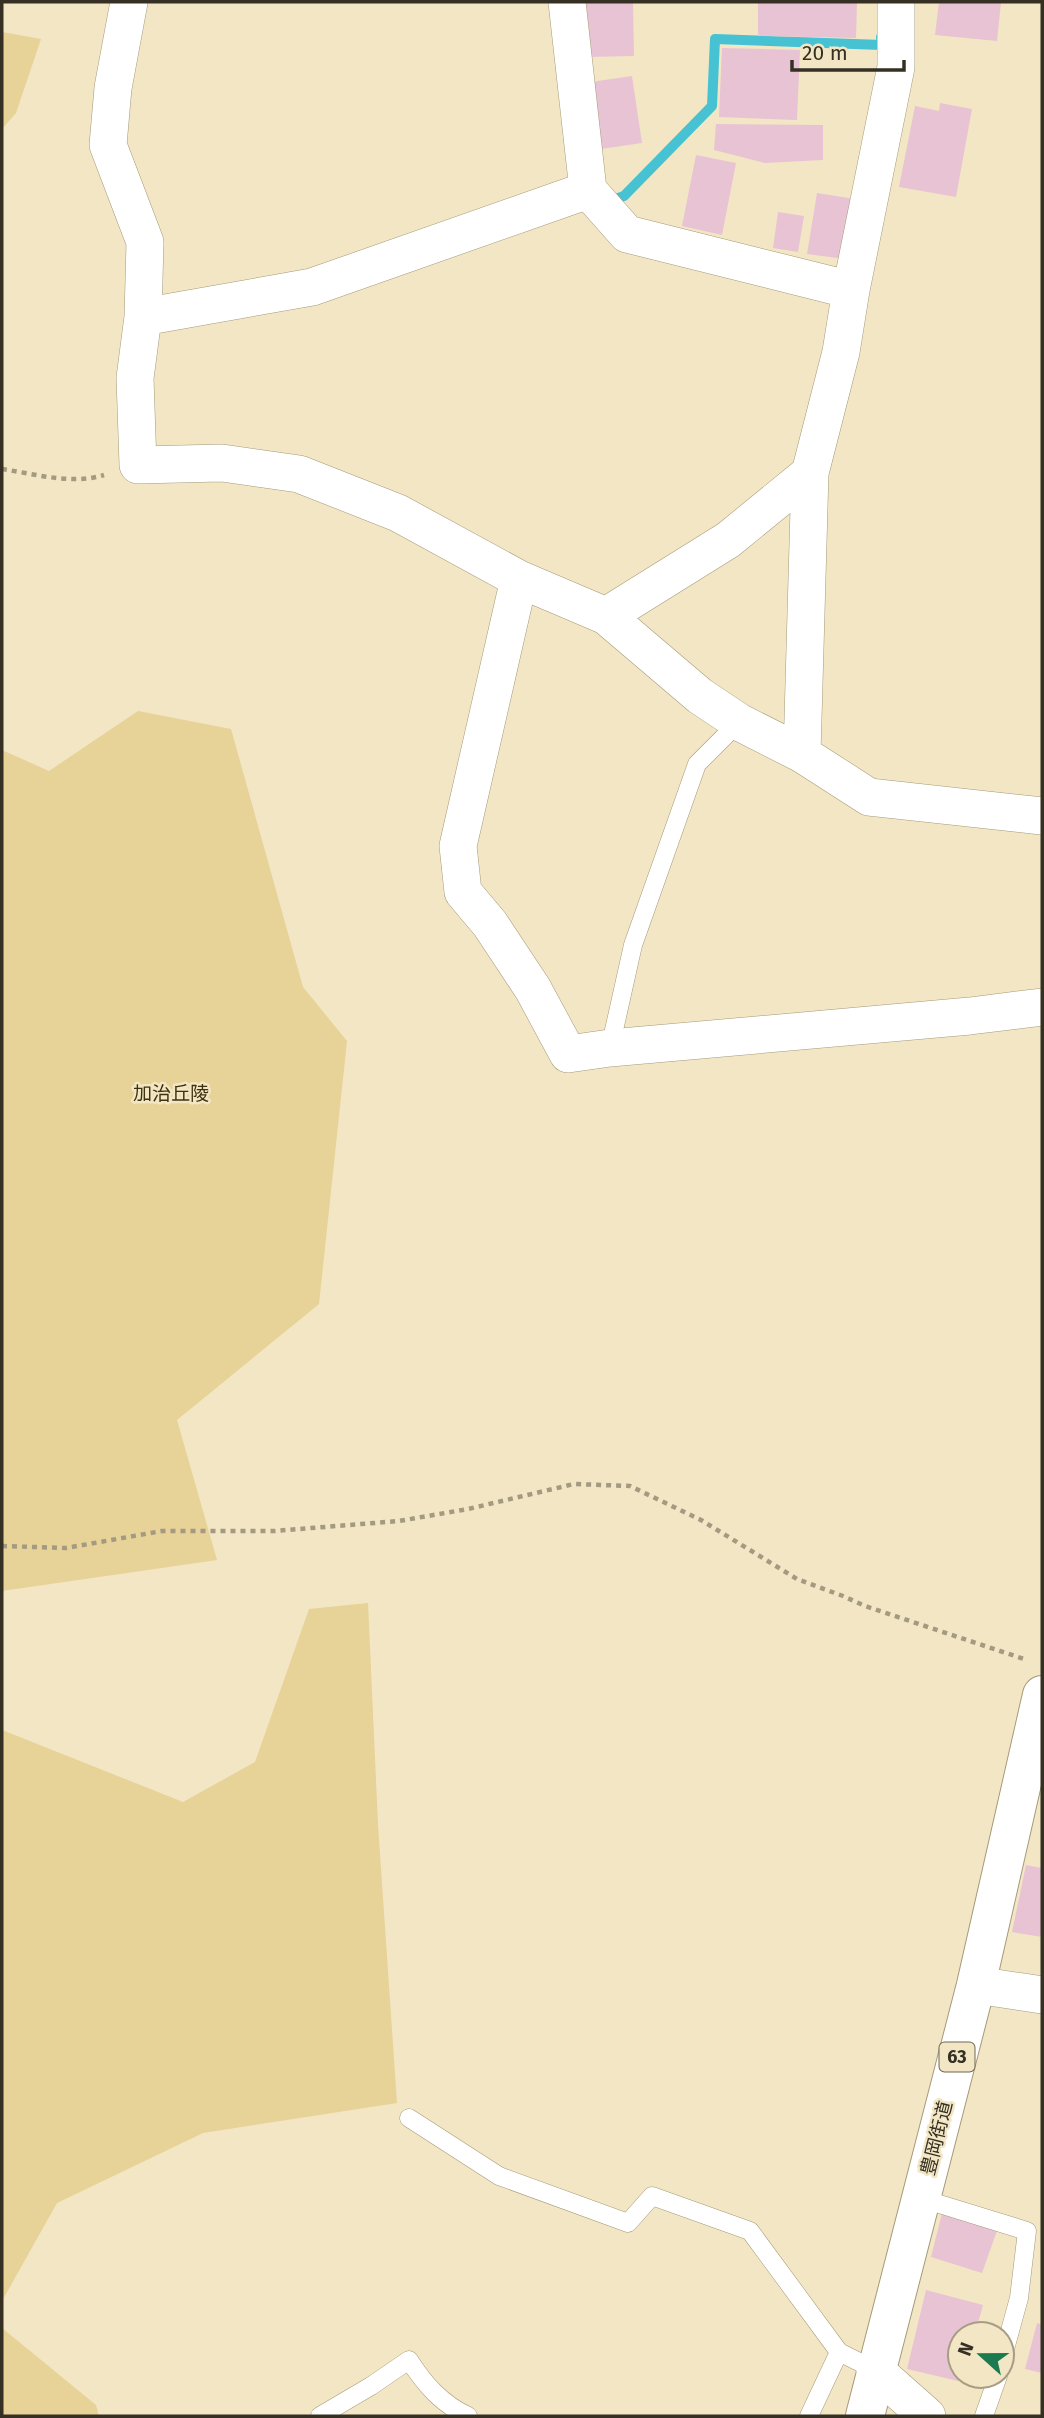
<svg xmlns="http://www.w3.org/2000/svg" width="1044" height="2418" font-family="'Fira Sans','Noto Sans JP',sans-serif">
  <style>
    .green { fill: #e7d297 }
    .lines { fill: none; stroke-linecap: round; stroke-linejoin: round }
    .stream { stroke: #46c2d2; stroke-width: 10 }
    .building { fill: #e8c3d4 }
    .service-casing { stroke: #a59a79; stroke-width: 19 }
    .minor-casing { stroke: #a59a79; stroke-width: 38 }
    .primary-casing { stroke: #a59a79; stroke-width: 40 }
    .path { stroke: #a39a81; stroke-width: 4.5; stroke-dasharray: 5 5; stroke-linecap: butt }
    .service { stroke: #fff; stroke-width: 18 }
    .minor { stroke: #fff; stroke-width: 37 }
    .primary { stroke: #fff; stroke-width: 38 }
    .labels { text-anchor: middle; stroke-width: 5; stroke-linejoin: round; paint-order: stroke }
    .shield { fill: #f2e6c4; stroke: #6e6753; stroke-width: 2 }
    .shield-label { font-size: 18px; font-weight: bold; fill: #353023 }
    .park-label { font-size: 19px; fill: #3e320d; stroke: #f2e6c4 }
    .street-label { font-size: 19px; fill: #353023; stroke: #f2e6c4 }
  </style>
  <rect width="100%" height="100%" fill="#f2e6c4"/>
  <path class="green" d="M2,32l39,7 -25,74 -14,16z
    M138,711l93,18 72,258 44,54 -28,263 -142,116 40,140 -215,31v-841l47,21z
    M368,1603l10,222 19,278 -194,30 -146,70 -55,98v-571l181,72 72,-40 54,-153z
    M2,2328l94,77 3,11h-97z"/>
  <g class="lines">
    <path class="stream" d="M607,202l17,-6 88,-90 3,-67 167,6 -1,-8"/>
  </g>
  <path class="building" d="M585,2h48l1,54 -48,1z
    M758,2h99l-1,36 -98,-2z
    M939,2h62l-4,39 -62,-6z
    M722,48l78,2 -3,70 -78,-3z
    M632,76l10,67 -48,7 -10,-67z
    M940,103l32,6 -16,88 -57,-10 16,-81 24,5z
    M716,124l107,1v35l-58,3 -51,-13z
    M696,155l40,8 -14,72 -40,-9z
    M817,193l38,6 -10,60 -38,-5z
    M778,212l26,4 -6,36 -25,-4z
    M1026,1865l16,3v69l-30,-5z
    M942,2213l56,15 -16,45 -51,-16z
    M926,2290l57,15 -8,29h-15v37l-2,10 -51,-12z
    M1037,2323l5,2v48l-17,-4z"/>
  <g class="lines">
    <defs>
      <path id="service" d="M610,1048l23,-103 64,-181 42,-42
        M409,2118l90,58 129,47 24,-27 98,35 89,121
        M920,2198l107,33 -8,67 -17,62
        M320,2416l51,-30 38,-26c16,25 33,44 59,56
        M809,2416l30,-64 36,18
        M984,2416l14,-40"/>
      <path id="minor" d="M129,2l-16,86 -5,57 37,97 -2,75 -8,61 3,87 84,-2 77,11 99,39 121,66 87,37 94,80 39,26 63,32 67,43 173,19
        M567,2l21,188 39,44 224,56
        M143,317l169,-30 276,-97
        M519,579l-61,267 5,46 27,32 43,65 35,65 42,-6 360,-32 72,-9
        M606,616l122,-76 82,-67 31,-121 10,-62 45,-223v-65
        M802,754l8,-281
        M976,1985l66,10
        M875,2370l52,46"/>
      <path id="primary" d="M865,2416l111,-431 66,-290"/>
    </defs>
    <use href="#service" class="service-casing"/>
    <use href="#minor" class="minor-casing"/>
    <use href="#primary" class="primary-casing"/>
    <path class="path" d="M2,469c33,5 70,16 102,6
      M2,1546l64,2 96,-17h112l125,-10 69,-12 106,-25 56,2 71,34 96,59 46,17 22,10 162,54"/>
    <use href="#service" class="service"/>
    <use href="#minor" class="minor"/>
    <use href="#primary" class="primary"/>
  </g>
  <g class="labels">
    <rect class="shield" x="939.5" y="2042.5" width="35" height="29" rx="5"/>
    <g class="shield-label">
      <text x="957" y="2063">63</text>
    </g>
    <g class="park-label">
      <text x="171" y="1100">加治丘陵</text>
    </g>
    <g class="street-label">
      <text transform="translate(936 2138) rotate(-76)" y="7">豊岡街道</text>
    </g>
  </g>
  <rect width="1044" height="2418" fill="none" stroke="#353023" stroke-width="7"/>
  <g transform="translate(981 2355) rotate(291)"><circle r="33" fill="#f2e6c4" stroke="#a69d84" stroke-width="2"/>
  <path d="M0-5L12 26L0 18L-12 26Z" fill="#1c7a50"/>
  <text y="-10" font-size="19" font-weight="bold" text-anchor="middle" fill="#353023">N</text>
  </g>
  <path d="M792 60v10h112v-10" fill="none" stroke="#353023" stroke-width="3.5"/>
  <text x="802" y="60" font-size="21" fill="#353023" stroke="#f2e6c4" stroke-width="5" paint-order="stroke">20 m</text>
</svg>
